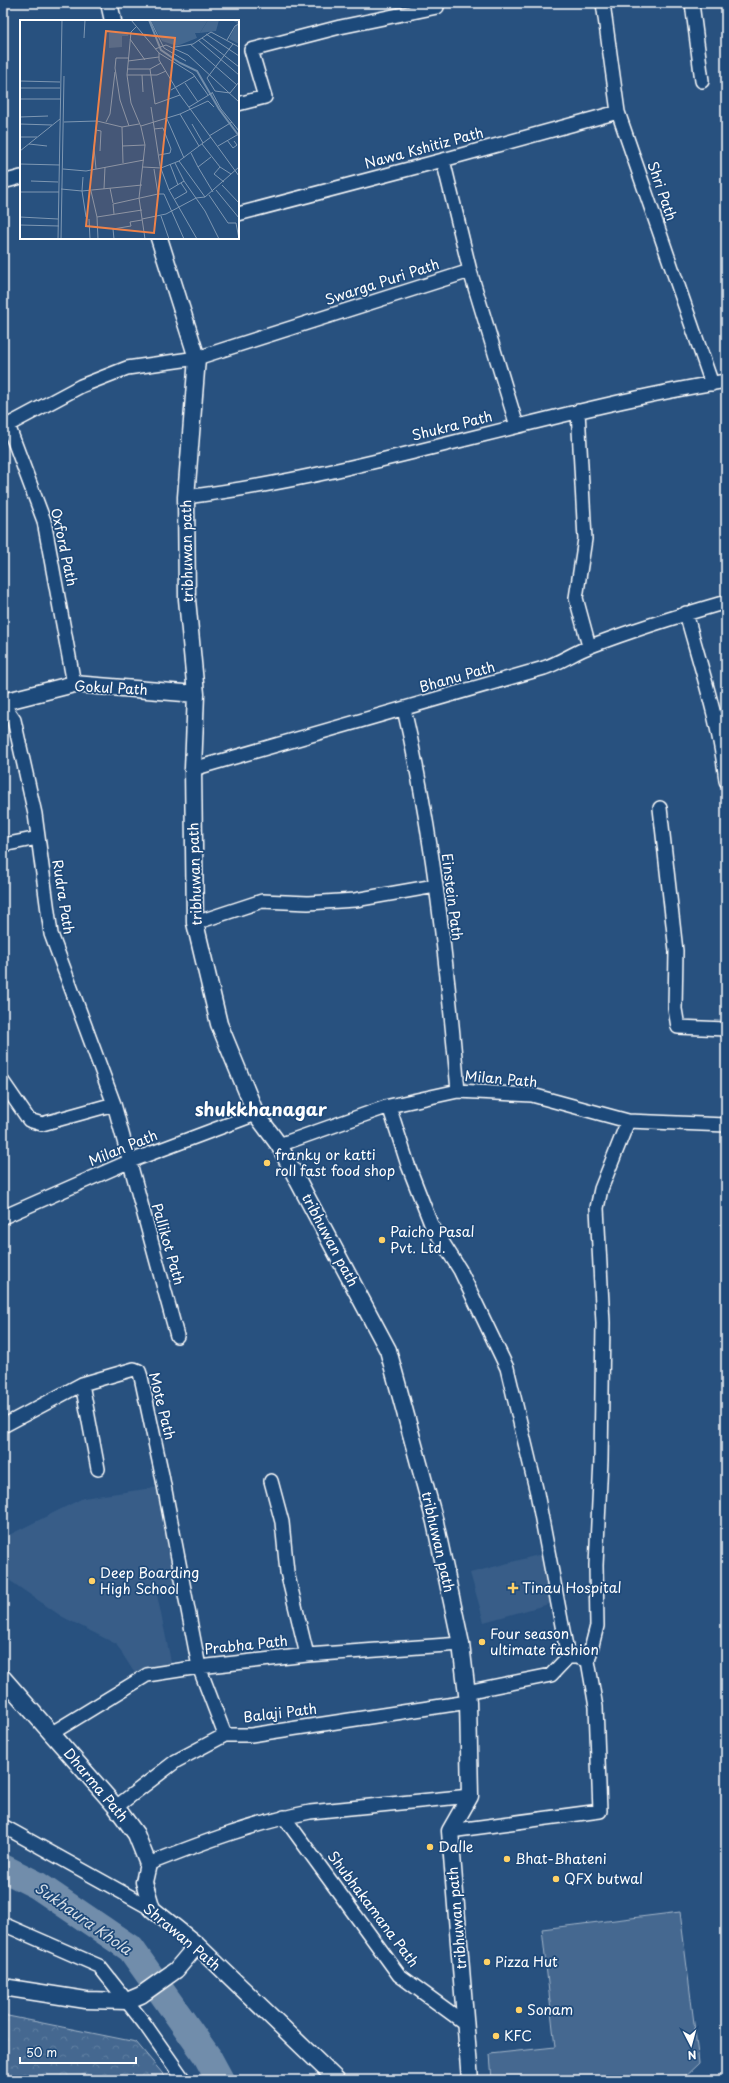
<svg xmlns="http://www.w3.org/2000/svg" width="729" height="2083" font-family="'Playpen Sans',sans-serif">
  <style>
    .built { fill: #375d88 }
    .green { fill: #446890; stroke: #a2b4c8 }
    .forest { fill: url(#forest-crowns); stroke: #a2b4c8 }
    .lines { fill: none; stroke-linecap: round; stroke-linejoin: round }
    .river { stroke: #718dab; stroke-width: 28 }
    .minor-casing { stroke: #fff; stroke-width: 16 }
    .tertiary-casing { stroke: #fff; stroke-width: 19 }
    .minor { stroke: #1f4a7a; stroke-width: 13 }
    .tertiary { stroke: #1f4a7a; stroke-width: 16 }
    .poi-dot { fill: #ffd166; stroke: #1f4a7a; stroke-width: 1.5 }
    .labels { text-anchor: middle; stroke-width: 3.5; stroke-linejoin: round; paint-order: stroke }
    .street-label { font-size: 14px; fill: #fff; stroke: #1f4a7a }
    .poi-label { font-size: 14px; fill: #fff; stroke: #1f4a7a; text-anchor: start }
    .water-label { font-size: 15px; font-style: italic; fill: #d4dde6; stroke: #1f4a7a }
    .district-label { font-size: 18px; font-weight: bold; fill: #fff; stroke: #1f4a7a }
    .inset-river { fill: none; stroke: #718dab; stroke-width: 2 }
    .inset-road { fill: none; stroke: #7e97b2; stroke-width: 1 }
    .view { fill: #ee8249; fill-opacity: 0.15; stroke: #ee8249; stroke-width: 2 }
    .inset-edge { fill: none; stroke: #fff; stroke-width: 2 }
  </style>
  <defs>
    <pattern id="forest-crowns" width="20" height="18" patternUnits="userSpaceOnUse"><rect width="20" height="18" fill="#446890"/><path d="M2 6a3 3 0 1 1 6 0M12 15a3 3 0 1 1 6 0" fill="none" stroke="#607fa1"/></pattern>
  </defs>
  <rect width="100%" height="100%" fill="#28517f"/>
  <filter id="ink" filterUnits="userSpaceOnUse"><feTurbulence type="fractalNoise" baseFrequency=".025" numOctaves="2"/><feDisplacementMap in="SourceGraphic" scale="8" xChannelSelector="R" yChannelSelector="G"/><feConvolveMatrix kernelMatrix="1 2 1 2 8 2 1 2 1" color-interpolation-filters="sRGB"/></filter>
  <g filter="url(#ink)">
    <path class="built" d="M159,1487l17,99 -19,3 -1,1 17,81 -34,9 -23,-36 -55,-28 -58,-40v-38l80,-40z
      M542,1554l14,48 -72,20 -14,-49z"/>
    <path class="green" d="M680,1912l19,151 -18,17h-189l-2,-26 65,-7 -13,-118z"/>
    <path class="forest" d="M3,2015l133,27 32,38h-165z"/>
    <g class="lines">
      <path class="river" d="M3,1868l34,17 94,64 76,107 13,24"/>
      <defs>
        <path id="minor" d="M603,3l15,109 94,272
          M692,3l10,78
          M238,104l27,-7 -14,-47 89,-23 97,-20v-4
          M3,182l18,-5
          M238,214l205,-54 175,-48
          M470,271l47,155
          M578,411l7,128 -9,59 13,48
          M3,425h5l36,96 30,163
          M8,425l73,-39 46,-18 70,-10 273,-87 -27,-111
          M186,497c183,-23 358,-86 540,-116
          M686,613c15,55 34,111 40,168
          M3,704l11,16 21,94 16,120 63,170 63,232
          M404,709c29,125 43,254 54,382
          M193,769l351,-101c17,-6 31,-16 47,-22 44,-17 90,-31 135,-44
          M660,808l16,143 -1,58 3,18 48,2
          M3,845l35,-7
          M195,923l67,-22 46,2 47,-3 80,-14
          M3,1082l26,38 13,4 72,-20
          M389,1106l19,59 23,59 29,46 47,98 30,125 31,164h9l11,4 8,46 4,104 -150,20
          M279,1145l110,-39 69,-15 74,4 96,26 98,4
          M3,1217l125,-55 128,-48
          M82,1384l16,85
          M3,1426l79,-42 52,-15 5,2 2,6 21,98 37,192 26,68
          M271,1481l11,41 5,50 20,83
          M588,1661l9,-35 -1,-61 5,-105 2,-137 -6,-115 4,-19 27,-68
          M466,1692l85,-17 17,-18
          M52,1733l95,-58 52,-8 108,-12 154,-11
          M116,1807l60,-46 49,-26h26l217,-33
          M284,1817l115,158 67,49
          M3,1826l149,83
          M148,1864c53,-21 106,-41 162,-52l160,-16
          M3,1924l96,42 45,57 40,57"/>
        <path id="tertiary" d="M109,3l4,18
          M159,238l38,120 -11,139 1,102 9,95 -3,75 2,154 24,101 37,90 23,31 109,205 47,172 26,122 7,58 2,94 -20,35 20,249
          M3,702l71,-18 122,10
          M3,1678l113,129 20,27 12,30 -4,18 8,27 45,36 140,135
          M3,1987l83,13 41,1 14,-6 35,-25 21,-25"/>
      </defs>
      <use href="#minor" class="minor-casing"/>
      <use href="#tertiary" class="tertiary-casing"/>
      <use href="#minor" class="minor"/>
      <use href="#tertiary" class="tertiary"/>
    </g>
  </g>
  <g class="poi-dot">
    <circle cx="267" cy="1163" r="4"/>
    <circle cx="382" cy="1240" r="4"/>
    <circle cx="92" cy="1581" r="4"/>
    <path d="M511 1582h4v4h4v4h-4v4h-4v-4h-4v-4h4z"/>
    <circle cx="482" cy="1642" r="4"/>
    <circle cx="430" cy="1847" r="4"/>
    <circle cx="507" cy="1859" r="4"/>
    <circle cx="556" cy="1879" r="4"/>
    <circle cx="487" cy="1962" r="4"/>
    <circle cx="519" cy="2010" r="4"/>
    <circle cx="496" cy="2036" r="4"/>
  </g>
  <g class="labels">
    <g class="street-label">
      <text transform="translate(424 148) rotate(-15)" y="5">Nawa Kshitiz Path</text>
      <text transform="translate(662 191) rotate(71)" y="5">Shri Path</text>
      <text transform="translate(382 282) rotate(-18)" y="5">Swarga Puri Path</text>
      <text transform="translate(452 426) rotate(-14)" y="5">Shukra Path</text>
      <text transform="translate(64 547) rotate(78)" y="5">Oxford Path</text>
      <text transform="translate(187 551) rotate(-91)" y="5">tribhuwan path</text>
      <text transform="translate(457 677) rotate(-16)" y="5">Bhanu Path</text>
      <text transform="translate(111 688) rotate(3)" y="5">Gokul Path</text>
      <text transform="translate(195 874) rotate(-92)" y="5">tribhuwan path</text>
      <text transform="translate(63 897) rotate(81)" y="5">Rudra Path</text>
      <text transform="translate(452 897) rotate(83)" y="5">Einstein Path</text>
      <text transform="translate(501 1079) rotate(5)" y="5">Milan Path</text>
      <text transform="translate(123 1148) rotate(-22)" y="5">Milan Path</text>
      <text transform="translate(330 1240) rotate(62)" y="5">tribhuwan path</text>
      <text transform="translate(168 1244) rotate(74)" y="5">Pallikot Path</text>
      <text transform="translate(162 1406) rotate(76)" y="5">Mote Path</text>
      <text transform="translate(438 1542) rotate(77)" y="5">tribhuwan path</text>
      <text transform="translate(246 1645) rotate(-6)" y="5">Prabha Path</text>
      <text transform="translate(280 1713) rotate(-7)" y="5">Balaji Path</text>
      <text transform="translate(96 1785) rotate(50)" y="5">Dharma Path</text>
      <text transform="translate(373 1909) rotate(53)" y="5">Shubhakamana Path</text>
      <text transform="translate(457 1918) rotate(-95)" y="5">tribhuwan path</text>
      <text transform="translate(182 1937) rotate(40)" y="5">Shrawan Path</text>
    </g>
    <g class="poi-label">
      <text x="275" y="1160">franky or katti<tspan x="275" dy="16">roll fast food shop</tspan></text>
      <text x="390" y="1237">Paicho Pasal<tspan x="390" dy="16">Pvt. Ltd.</tspan></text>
      <text x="100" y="1578">Deep Boarding<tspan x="100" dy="16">High School</tspan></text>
      <text x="522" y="1593">Tinau Hospital</text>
      <text x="490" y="1639">Four season<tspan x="490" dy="16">ultimate fashion</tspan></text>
      <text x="438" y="1852">Dalle</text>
      <text x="515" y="1864">Bhat-Bhateni</text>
      <text x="564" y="1884">QFX butwal</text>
      <text x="495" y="1967">Pizza Hut</text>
      <text x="527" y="2015">Sonam</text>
      <text x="504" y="2041">KFC</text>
    </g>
    <g class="water-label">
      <text transform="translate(83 1919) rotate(35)" y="5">Sukhaura Khola</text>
    </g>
    <g class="district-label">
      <text x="261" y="1116">shukkhanagar</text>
    </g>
  </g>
  <g transform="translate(20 20)">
    <rect width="219" height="219" fill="#28517f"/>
    <path d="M91,12l18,1 -1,3h-6v11l-13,1v-15z" fill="#446890"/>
    <path d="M188,0l-8,13h-5l2,5 -20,8 -15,-5 -11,-20zM212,0h7v24l-10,-5 8,-16z" fill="#446890"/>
    <path d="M188,0h11l-3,11 -16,2z" fill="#446890"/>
    <path class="inset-river" d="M129,0l12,30 19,13 17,8 22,38 20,27"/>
    <path class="inset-road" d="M111,0l28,33 34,21 15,21M130,0l14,28 22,13M116,7l-5,5 -4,43 4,28 10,24 4,18 -6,53 6,41M186,14l33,22M64,18l1,-18M182,18l37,29M110,19l15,21M178,20l41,35M207,20l8,-14 4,-2M170,24l47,41M213,24l-26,34 8,13 15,2 9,-11M155,27l18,-3 18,-12 28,15M135,29l11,-4 22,10 51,47M139,33v7l21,35 59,81M108,41l31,-4M107,49h23l11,-6M130,49l5,35 25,-9M107,55h30l9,-4M122,55l1,17M0,61l40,1M165,63l13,19M0,68h40M151,70l24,-14M192,72l9,17 18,22M0,79h41M131,87l9,59 9,24 28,49M169,87l23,-14M160,94l19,32M0,97l28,-1M147,99l17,39M44,102l33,-1 25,6 17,-3M86,102l4,-8 5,-42M0,104l32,1M172,104l11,19M109,106l-9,-26 -5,-32 1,-10h13M121,106l39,-12 28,-13 6,6M102,107l1,36M134,109l9,-1 8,21 -1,4 -11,2M76,110l5,1 -1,20M189,116l23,-14M0,117h17M207,120l6,8 4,-3 -3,-4M9,124l18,2M182,124l18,23 11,7M102,126l23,-1M198,126l19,-11M0,131l40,-32M171,133l7,14 13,-10M159,141l26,36M0,144l40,1M150,144l8,21M123,147l18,1 18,-7 32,-24M178,147l15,25M200,147l-6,7 10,8M43,149l23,2 58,-11M76,149l-2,-21 3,-27M134,149l4,25h6l20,45M11,161l27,1M164,161l21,30 14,28M202,165l17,18M90,168l3,15M41,169l21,2 60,-6M84,169l1,-22M149,170l15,-9 -9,-18M196,170l23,28M62,171l4,26M62,171l1,-14M71,171l6,26 1,22M0,172h39M189,175l19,28h8l3,16M155,179l12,-7 -6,-9M94,194l-1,-10 45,-10M141,196l8,23M0,197l38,2M77,197l45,-7M69,199l1,20M122,199l24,-5 30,-16 9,-1 34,-30M0,205l39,1M38,219l4,-219M41,219l3,-163M94,219l-1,-10 18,-3 -1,-4 12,-2"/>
    <path class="view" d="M86,11l69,7 -21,195 -68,-7z"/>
    <rect width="219" height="219" class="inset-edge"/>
  </g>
  <rect width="729" height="2083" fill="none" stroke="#1f4a7a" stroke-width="16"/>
  <rect x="8" y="8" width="713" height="2067" fill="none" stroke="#fff" stroke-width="1.5" filter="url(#ink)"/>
  <g transform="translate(691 2045) rotate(174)" stroke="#1f4a7a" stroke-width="3" paint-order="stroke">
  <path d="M0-3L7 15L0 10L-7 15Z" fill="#ffffff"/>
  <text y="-6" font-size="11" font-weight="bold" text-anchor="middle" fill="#ffffff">N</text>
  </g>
  <path d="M20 2057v6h116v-6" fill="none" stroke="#ffffff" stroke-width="2"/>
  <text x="26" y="2057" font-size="12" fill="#ffffff" stroke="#1f4a7a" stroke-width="3" paint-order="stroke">50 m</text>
</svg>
